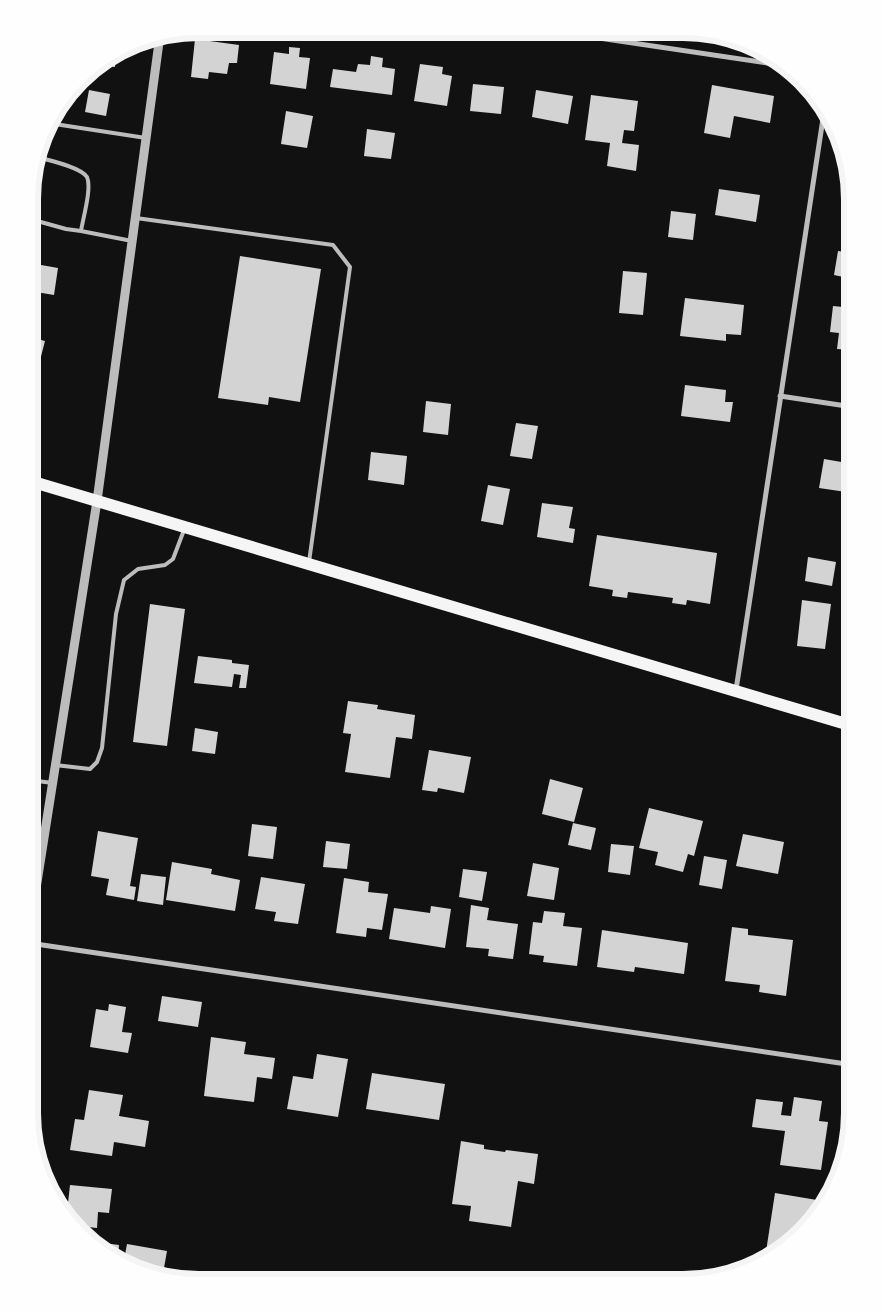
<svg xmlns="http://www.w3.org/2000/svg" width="882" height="1312" font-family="Signika,sans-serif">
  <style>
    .building { fill: #d3d3d3 }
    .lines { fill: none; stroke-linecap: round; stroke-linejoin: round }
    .service { stroke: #bcbcbc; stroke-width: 4 }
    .minor { stroke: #bcbcbc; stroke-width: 5 }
    .tertiary { stroke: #bcbcbc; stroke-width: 9 }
    .primary { stroke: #f5f5f5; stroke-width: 12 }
    .rim { fill: none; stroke: #f5f5f5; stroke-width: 6 }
  </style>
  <rect width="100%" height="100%" fill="#111"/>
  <path class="building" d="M195,39l44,6 -2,18h-8l-2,11 -18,-2 -1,7 -17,-2z
    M289,47l11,1 -1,9 11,1 -4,31 -36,-5 4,-32 15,2z
    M116,54l-1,13 -17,-2z
    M371,56l12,2 -1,9 13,2 -3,26 -62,-8 3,-18 23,3 2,-8 12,1z
    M420,64l23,3 -1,7 10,2 -5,30 -33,-5z
    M473,84l31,3 -3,27 -31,-3z
    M712,85l62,11 -4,27 -36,-7 -4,22 -26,-5z
    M89,90l21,4 -4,22 -21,-4z
    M536,90l37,6 -5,28 -36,-7z
    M591,95l47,6 -4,30 -10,-1 -2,13 17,2 -3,26 -29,-5 3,-23 -25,-3z
    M286,111l27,5 -6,32 -26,-4z
    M367,129l28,4 -4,26 -27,-3z
    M719,189l41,6 -4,27 -41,-7z
    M671,211l25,3 -3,26 -25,-3z
    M838,251l15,2v26l-19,-4z
    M240,256l81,13 -21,133 -31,-5 -1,8 -50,-7z
    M30,263l28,5 -4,27 -24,-4z
    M623,271l24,2 -4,42 -24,-2z
    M685,298l59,7 -3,30 -15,-1v7l-46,-5z
    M833,306l20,2v42l-16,-1 2,-16 -9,-1z
    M30,337l15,4 -8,31 -7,-2z
    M685,385l41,5 -1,12h8l-3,20 -49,-6z
    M426,401l25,3 -3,31 -25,-3z
    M516,423l22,3 -6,33 -22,-3z
    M371,452l36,4 -3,29 -36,-5z
    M824,459l29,5v29l-34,-5z
    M488,485l22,4 -7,36 -22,-4z
    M542,503l31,4 -4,21 6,1 -2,14 -36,-6z
    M597,535l120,18 -7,51 -23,-4 -1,5 -14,-2 1,-5 -45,-6 -1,6 -15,-2 1,-6 -24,-4z
    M808,557l28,5 -4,24 -27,-5z
    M802,600l29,4 -6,45 -28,-3z
    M150,604l35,5 -18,137 -34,-4z
    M198,656l34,4v3l17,2 -3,23h-7l2,-13 -7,-1 -2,13 -38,-4z
    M348,701l30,4 -1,4 38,6 -3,24 -16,-2 -6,41 -45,-6 6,-38 -8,-1z
    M195,728l23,4 -3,22 -23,-3z
    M429,750l42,7 -7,36 -26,-5 -1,4 -15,-2z
    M550,779l33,9 -9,34 -32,-8z
    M649,808l54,13 -9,35 -6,-2 -5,18 -28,-7 3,-13 -19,-4z
    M573,823l23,5 -5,22 -23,-5z
    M252,824l25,3 -4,32 -25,-3z
    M98,831l40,7 -8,48 6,1 -2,13 -28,-5 3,-16 -18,-3z
    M743,834l41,8 -6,32 -42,-8z
    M326,841l24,3 -3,25 -24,-2z
    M611,844l23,2 -4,29 -22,-3z
    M704,856l23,4 -5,29 -23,-4z
    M172,862l40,7 -1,5 29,6 -5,31 -69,-11z
    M533,863l26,5 -5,32 -27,-4z
    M463,869l24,3 -5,29 -23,-4z
    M141,874l25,3 -3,28 -26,-4z
    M261,877l44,7 -7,40 -24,-3 2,-9 -21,-3z
    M344,878l25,4 -1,10 20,2 -6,36 -15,-2 -1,9 -30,-4z
    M471,905l18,3 -2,12 31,4 -5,35 -25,-3 1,-7 -23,-2z
    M431,906l20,3 -6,39 -56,-9 5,-31 36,5z
    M544,911l21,2 -2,13 19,2 -5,38 -34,-4 1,-6 -15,-2 4,-32 9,1z
    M732,927l16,2v6l45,5 -7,56 -27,-4 1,-7 -35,-4z
    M602,930l86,13 -4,31 -49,-7 -1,5 -37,-5z
    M162,996l40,6 -4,25 -40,-6z
    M109,1004l17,3 -4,25 10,1 -4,20 -38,-6 6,-38 12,2z
    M211,1037l35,5 -2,12 31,4 -3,21 -15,-2 -3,25 -50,-6z
    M317,1054l31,5 -10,58 -51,-8 6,-33 20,3z
    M372,1073l73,11 -6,36 -73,-11z
    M89,1090l34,5 -4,21 30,5 -4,26 -31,-5 -2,14 -42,-6 5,-31 9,1z
    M794,1097l28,4 -3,20 9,1 -7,48 -41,-5 5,-34 -33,-4 4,-28 27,3 -2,13 10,1z
    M461,1141l23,4v4l21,3 1,-2 32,4 -4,30 -16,-3 -7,46 -42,-6 2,-15 -19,-2z
    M70,1185l42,4 -3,24 -11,-1 -1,16 -19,-2 -11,-14z
    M775,1193l42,7 -3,19 -19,22 -27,17h-3z
    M96,1242l23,3 -1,12 -22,-9z
    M127,1244l40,7 -3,17 -17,-2 -1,3 -22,-9z"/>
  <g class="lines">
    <path class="service" d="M48,123l98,15
      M37,157c11,3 44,10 50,20 5,11 -4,41 -6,54
      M136,218l197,27 17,22 -41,295
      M30,219l36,10 15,2 51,10
      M55,765l35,4 7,-7 5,-14 14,-134 8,-34 14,-11 27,-4 8,-6 11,-29
      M29,780l24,3"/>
    <path class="minor" d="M545,30l243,36
      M780,396l73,11
      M736,690l88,-578
      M29,943l824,122"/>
    <path class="tertiary" d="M29,933l68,-432 63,-466"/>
    <path class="primary" d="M30,481l823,245"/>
  </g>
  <path d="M0 0H882V1312H0ZM199 38H683A161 161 0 0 1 844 199V1113A161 161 0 0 1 683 1274H199A161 161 0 0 1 38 1113V199A161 161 0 0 1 199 38Z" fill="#fefefe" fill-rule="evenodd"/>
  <path class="rim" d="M199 38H683A161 161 0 0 1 844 199V1113A161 161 0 0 1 683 1274H199A161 161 0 0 1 38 1113V199A161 161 0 0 1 199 38Z"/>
</svg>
